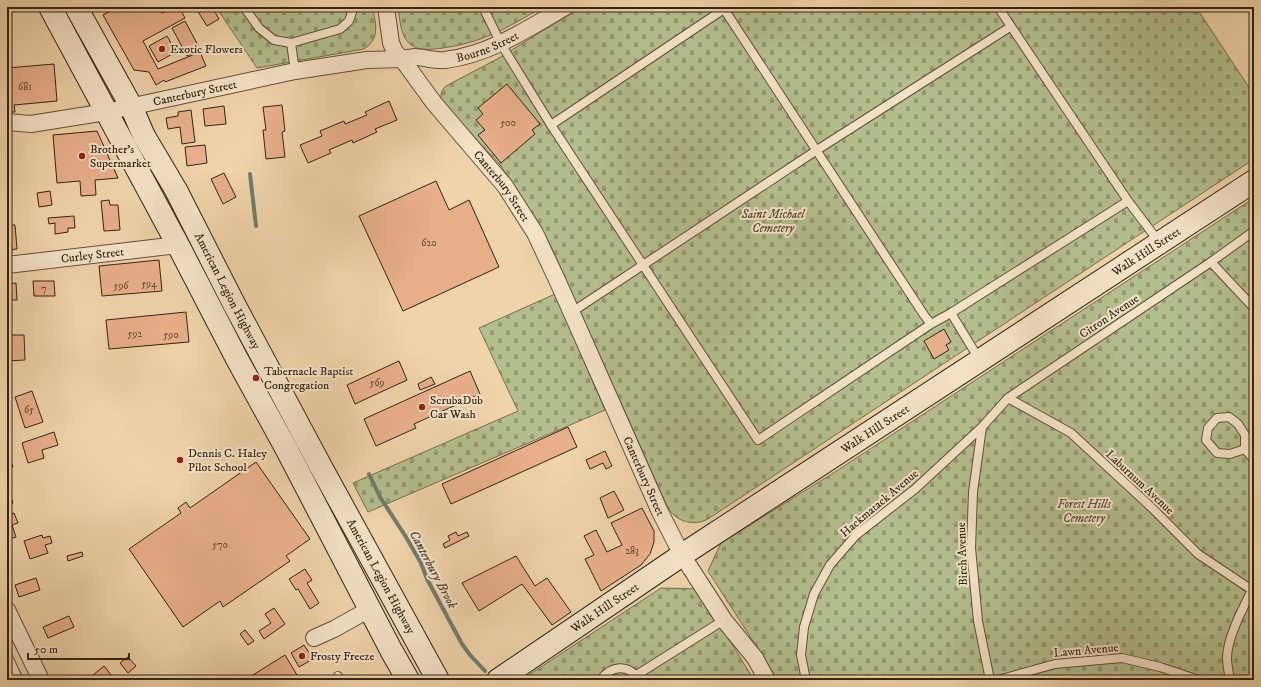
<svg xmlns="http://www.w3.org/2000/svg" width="1261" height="687" font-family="'IM FELL DW Pica',serif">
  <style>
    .cemetery { fill: url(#cemetery-stones); stroke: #747151 }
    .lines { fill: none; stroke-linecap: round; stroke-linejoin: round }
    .stream { stroke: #717c70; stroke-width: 4 }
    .building { fill: #e8af8a; stroke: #342415 }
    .lane-casing { stroke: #63503a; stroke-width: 10 }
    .street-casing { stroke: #63503a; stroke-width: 18 }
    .secondary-casing { stroke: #342415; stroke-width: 24 }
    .lane { stroke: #f5e2c7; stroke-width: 8 }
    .street { stroke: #f5e2c7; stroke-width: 16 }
    .secondary { stroke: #f5e2c7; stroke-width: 22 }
    .poi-dot { fill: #8f2418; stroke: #f5e2c7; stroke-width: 1.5 }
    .labels { text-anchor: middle; stroke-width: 4; stroke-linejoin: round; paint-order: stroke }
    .number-label { font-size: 10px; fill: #614732 }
    .street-label { font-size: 12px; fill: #342415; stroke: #f5e2c7 }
    .poi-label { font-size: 12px; fill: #342415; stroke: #f5e2c7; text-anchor: start }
    .park-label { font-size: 12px; font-style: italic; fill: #544a33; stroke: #f5e2c7 }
    .water-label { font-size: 13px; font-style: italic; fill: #4e493b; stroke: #f5e2c7 }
  </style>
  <defs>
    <pattern id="cemetery-stones" width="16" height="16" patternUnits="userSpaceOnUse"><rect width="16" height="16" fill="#b3be8d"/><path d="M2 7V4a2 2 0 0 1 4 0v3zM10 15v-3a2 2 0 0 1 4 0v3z" fill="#929a72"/></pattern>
  </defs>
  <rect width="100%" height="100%" fill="#f0d3a9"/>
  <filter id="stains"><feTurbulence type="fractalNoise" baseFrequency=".005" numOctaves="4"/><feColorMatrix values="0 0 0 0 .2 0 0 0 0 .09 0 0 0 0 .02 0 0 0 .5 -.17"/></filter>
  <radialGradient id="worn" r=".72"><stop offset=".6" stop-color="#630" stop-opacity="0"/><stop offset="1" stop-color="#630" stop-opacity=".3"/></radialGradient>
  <path class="cemetery" d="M216,7h157c2,17 8,31 -9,42l-107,19z
    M398,7h145c-35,20 -58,35 -100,41 -10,1 -24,4 -33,-4 -10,-8 -10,-25 -12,-37z
    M583,7h613l58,88v64l-546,360c-16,8 -33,2 -41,-13l-117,-262 -14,-25 -35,-53 -58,-63c-3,-6 -3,-12 3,-17l53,-28 40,-25z
    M1254,198v482h-476l-70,-109 13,-28 117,-73z
    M555,294l50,116 -237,102 -15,-29 165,-72 -39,-83z
    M661,588l37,1 56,91h-233z"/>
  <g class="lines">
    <path class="stream" d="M250,174l6,52
      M369,474l11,23 26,40 15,26 6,16 35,65 8,11 15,16"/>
  </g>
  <path class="building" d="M118,7h45l-3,2 2,4 11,-6h6l6,11 -42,23 15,28 42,-17 6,14 -41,16 -1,-2 -8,5 -7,-13 -15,-2 -31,-55z
    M195,7h17l7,12 -12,7z
    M185,21l15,28 -13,7 -15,-28z
    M167,36l9,16 -18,10 -9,-16z
    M54,64l3,37 -43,4 1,7h-8v-44z
    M507,84l33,40 -8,6 3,4 -34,29 -23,-28 7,-5 -9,-10 7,-6 -5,-6z
    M389,101l8,19 -22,9 2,3 -24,11 -1,-3 -23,10 2,3 -23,10 -8,-18 22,-9 -2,-5 24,-10 1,3 22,-9 -2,-3z
    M282,105l3,26 -3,1 3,25 -19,2 -3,-29h3l-3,-23z
    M224,106l2,18 -21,2 -2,-17z
    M191,110l4,32 -13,2 -2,-17 -12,2 -2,-11 12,-2v-4z
    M97,131l21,47 -23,2 1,15 -15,1 -1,-15 -23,2 -4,-48z
    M205,145l2,18 -20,3 -2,-19z
    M224,173l12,24 -13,7 -12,-25z
    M436,181l13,29 20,-10 30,67 -96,44 -44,-95z
    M50,191l2,14 -13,2 -2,-14z
    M109,200l1,5h8l2,25 -16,1 -3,-30z
    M74,216l1,12h-7v4l-13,2v-11l-6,1 -1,-6z
    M7,225h8l2,24 -10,1z
    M159,260l3,31 -60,5 -3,-30z
    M33,281h21l1,15h-21z
    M16,283l1,17h-10v-16z
    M186,312l3,30 -80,7 -3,-29z
    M944,329l7,13 -5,3 3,5 -15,9 -10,-18z
    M7,335h17l1,25 -18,1z
    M399,361l8,19 -52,24 -8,-19z
    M470,371l10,23 -66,30 2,4 -40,18 -12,-27z
    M431,377l4,7 -15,6 -2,-6z
    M32,391l11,31 -18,6 -10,-31z
    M568,427l9,20 -126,57 -9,-20z
    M54,432l4,13 -16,5 2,8 -16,5 -6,-20z
    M605,451l7,15 -6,3 -3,-6 -13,6 -4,-9z
    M9,455l4,12 -6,2v-13z
    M256,462l54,77 -24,17 4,5 -67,46 -3,-6 -37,26 -54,-78 52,-36 -3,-5 8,-6 4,6z
    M7,484l6,19 -6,2z
    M614,491l10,19 -16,8 -8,-20z
    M642,508l12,23v11l-4,12 -9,11 -40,26 -16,-32 9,-4 -10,-19 12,-6 11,22 15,-7 -11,-22z
    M14,513l4,10 -6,2 4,12 -9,3v-24z
    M456,532l2,4 9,-4 2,4 -24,12 -2,-4 7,-4 -2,-4z
    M42,535l1,3 7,-2 2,7 -7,2 3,8 -18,6 -6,-18z
    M82,552l1,4 -15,5 -1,-5z
    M516,556l19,30 12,-8 24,34 -19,13 -30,-41 -43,27 -17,-28z
    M305,569l7,11 -5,3 12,20 -9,6 -12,-20 -2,1 -7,-11z
    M36,578l4,12 -21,7 -4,-12z
    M274,608l11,16 -21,15 -5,-8 12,-8 -6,-9z
    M69,616l5,11 -26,11 -5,-11z
    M245,630l9,11 -6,4 -8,-11z
    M304,645l9,14 -14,8 -8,-14z
    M285,655l12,20 -8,5h-44z
    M128,657l8,9 -8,7 -8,-10z
    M104,666l8,10 -5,4 -2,-3 -4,3h-14z"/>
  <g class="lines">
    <defs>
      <path id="lane" d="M244,7l15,21 15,12 17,3 49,-14 9,-8 3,-9 -1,-5
        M483,7l18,37 50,81 207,315 173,-116 20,-11 177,-112
        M998,7l130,194 31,41
        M291,43l4,28
        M551,125l173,-116 200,306 7,9
        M1211,262l43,46
        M572,312l245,-162 193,-123
        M951,313l28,46
        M1008,398l63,35 80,74 47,47 54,36
        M982,427l-9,65 -2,56 7,73 12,59
        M1245,449l-15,5 -13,-1 -11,-13 2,-12 9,-10 12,-1 9,7 7,11v14l9,11
        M7,655l12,25
        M635,676l89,-56
        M336,680l2,-4
        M601,680c8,-14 29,-17 36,-1
        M806,680l-5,-25 3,-28 10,-33 16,-29 26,-30 59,-46 67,-62 26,-29 203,-136 43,-31
        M998,680l57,-16 67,-6 38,9 39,13
        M1230,680c-1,-7 -3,-15 -3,-22 0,-20 16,-50 25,-68l2,-3"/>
      <g id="street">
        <path id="s1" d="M386,7l5,36 4,9 7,7c4,-1 8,-1 12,-2 10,0 20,4 31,3 45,-6 81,-30 120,-53"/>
        <path id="s2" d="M7,122l24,2 75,-12 189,-41 72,-11 35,-1 32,44 71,83 30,47 23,49 102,230 22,43 42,65 31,38 12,22"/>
        <path id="s3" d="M7,265l171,-20"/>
        <path d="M7,610l34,70"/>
        <path d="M314,638l20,-9 36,-20"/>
      </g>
      <g id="secondary">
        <path d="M50,7l128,238 59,114 50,91 104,200 17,30"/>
        <path id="s4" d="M76,7l55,99 13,30 32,54 58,114 87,163 117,213"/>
        <path id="s5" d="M498,680l184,-125 572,-374"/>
      </g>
    </defs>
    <use href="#lane" class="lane-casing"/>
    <use href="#street" class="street-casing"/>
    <use href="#secondary" class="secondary-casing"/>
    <use href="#lane" class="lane"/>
    <use href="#street" class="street"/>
    <use href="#secondary" class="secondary"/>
  </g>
  <g class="poi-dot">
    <circle cx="162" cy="49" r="4"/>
    <circle cx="82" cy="156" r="4"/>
    <circle cx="256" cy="378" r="4"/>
    <circle cx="422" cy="407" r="4"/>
    <circle cx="180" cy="460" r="4"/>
    <circle cx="302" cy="656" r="4"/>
  </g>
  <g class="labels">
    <g class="number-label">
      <text x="25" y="90">681</text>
      <text x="508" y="126">500</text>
      <text x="429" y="246">620</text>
      <text x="149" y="287">594</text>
      <text x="121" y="289">596</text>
      <text x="44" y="292">7</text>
      <text x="135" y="337">592</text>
      <text x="171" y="338">590</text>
      <text x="377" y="386">569</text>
      <text x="29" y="413">65</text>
      <text x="220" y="548">570</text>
      <text x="632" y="554">283</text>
    </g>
    <g class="street-label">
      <text dy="4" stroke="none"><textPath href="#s1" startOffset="144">Bourne Street</textPath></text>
      <text dy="4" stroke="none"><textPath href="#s2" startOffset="191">Canterbury Street</textPath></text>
      <text dy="4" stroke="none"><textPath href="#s2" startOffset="563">Canterbury Street</textPath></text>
      <text dy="4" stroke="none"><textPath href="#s5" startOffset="777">Walk Hill Street</textPath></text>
      <text dy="4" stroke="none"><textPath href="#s3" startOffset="86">Curley Street</textPath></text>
      <text dy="4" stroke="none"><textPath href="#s4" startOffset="322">American Legion Highway</textPath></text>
      <text transform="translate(1109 316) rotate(-34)" y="4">Citron Avenue</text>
      <text dy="4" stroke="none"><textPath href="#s5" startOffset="453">Walk Hill Street</textPath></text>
      <text dy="4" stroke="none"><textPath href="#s2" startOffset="887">Canterbury Street</textPath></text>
      <text transform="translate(1140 482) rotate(43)" y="4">Laburnum Avenue</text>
      <text transform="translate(879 503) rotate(-40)" y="4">Hackmatack Avenue</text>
      <text transform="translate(962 554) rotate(-92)" y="4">Birch Avenue</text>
      <text dy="4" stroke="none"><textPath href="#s4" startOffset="646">American Legion Highway</textPath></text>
      <text dy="4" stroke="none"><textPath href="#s5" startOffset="129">Walk Hill Street</textPath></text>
      <text transform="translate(1086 650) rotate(-5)" y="4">Lawn Avenue</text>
    </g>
    <g class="poi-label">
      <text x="170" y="53">Exotic Flowers</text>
      <text x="90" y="153">Brother’s<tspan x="90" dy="14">Supermarket</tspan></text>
      <text x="264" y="375">Tabernacle Baptist<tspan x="264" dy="14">Congregation</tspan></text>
      <text x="430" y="404">ScrubaDub<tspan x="430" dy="14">Car Wash</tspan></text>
      <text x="188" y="457">Dennis C. Haley<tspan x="188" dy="14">Pilot School</tspan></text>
      <text x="310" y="660">Frosty Freeze</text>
    </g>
    <g class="park-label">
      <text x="773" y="218">Saint Michael<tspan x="773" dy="14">Cemetery</tspan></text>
      <text x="1084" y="508">Forest Hills<tspan x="1084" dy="14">Cemetery</tspan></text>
    </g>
    <g class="water-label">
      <text transform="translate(434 569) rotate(62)" y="5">Canterbury Brook</text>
    </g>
  </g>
  <rect width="1261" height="687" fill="none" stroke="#f0d3a9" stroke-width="24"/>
  <rect x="8" y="8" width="1245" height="671" fill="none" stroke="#342415" stroke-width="2"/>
  <rect x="12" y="12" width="1237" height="663" fill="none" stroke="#342415"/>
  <path d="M28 653v6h101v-6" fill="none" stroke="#342415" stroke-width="2"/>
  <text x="34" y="653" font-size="12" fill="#342415" stroke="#f5e2c7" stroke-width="3" paint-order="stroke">50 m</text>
  <rect width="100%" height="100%" filter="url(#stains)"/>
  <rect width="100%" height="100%" fill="url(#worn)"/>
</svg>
